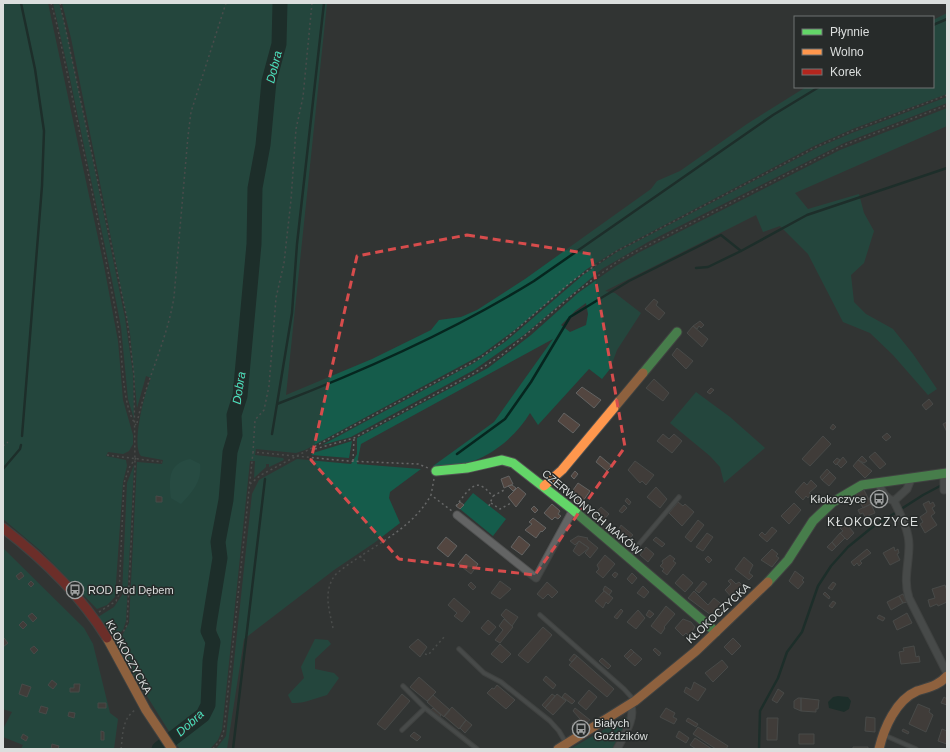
<svg xmlns="http://www.w3.org/2000/svg" width="950" height="752" font-family="Arial,sans-serif">
  <style>
    .green { fill: #155c4b; fill-rule: evenodd }
    .forest { fill: #1b6756 }
    .water { fill: #06261f }
    .lines { fill: none; stroke-linecap: round; stroke-linejoin: round }
    .stream { stroke: #06261f; stroke-width: 2.5 }
    .river { stroke: #06261f; stroke-width: 15 }
    .building { fill: #534640; stroke: #636362 }
    .lane-casing { stroke: #515252; stroke-width: 5.5 }
    .street-casing { stroke: #515252; stroke-width: 9 }
    .fast-casing { stroke: #515252; stroke-width: 11 }
    .slow-casing { stroke: #515252; stroke-width: 11 }
    .jam-casing { stroke: #515252; stroke-width: 11 }
    .path { stroke: #676868; stroke-width: 1.5; stroke-dasharray: 2 3; stroke-linecap: butt }
    .lane { stroke: #636464; stroke-width: 3.5 }
    .street { stroke: #636464; stroke-width: 7 }
    .fast { stroke: #63d668; stroke-width: 9 }
    .slow { stroke: #ff974d; stroke-width: 9 }
    .jam { stroke: #b3261e; stroke-width: 9 }
    .marked { fill: none; stroke: #d74c4c; stroke-width: 3; stroke-dasharray: 8 5; stroke-linejoin: round }
    .labels { text-anchor: middle; stroke-width: 3; stroke-linejoin: round; paint-order: stroke }
    .poi-label { font-size: 11px; fill: #dbdedd; stroke: #272b2a; text-anchor: start }
    .street-label { font-size: 11px; fill: #dbdedd; stroke: #272b2a }
    .water-label { font-size: 12px; font-style: italic; fill: #4be3be; stroke: #272b2a }
    .neighbourhood-label { font-size: 12px; letter-spacing: 1px; fill: #dbdedd; stroke: #272b2a }
  </style>
  <rect width="100%" height="100%" fill="#323433"/>
  <path class="green" d="M3,3h45l56,263 14,75 5,59 10,35v9l-4,7 -6,3 -15,-2 -2,4 20,4 1,6 -4,16 -8,115 -8,8 -10,4 -56,-58 -38,-32z
    M53,3h6l8,31 58,284 8,56 1,45 -6,-20 -7,-72 -9,-47 -43,-206z
    M62,3h217l-3,54 -10,34 -4,55 -9,52v45l-13,129v17l-8,17v26l-6,18 1,11 -22,167 3,16 -3,40 7,2 5,-36 -1,-32 9,-59v-25l7,-53 6,-70 5,-19 4,-64 8,-68 2,-70 7,-41 6,-58 10,-43 2,-45h45l-41,392 86,-36 59,-29 8,-10 22,-3 16,-7 48,-31 126,-90 6,-8 23,-10 67,-47 59,-37h127v-67l14,-7v81l-92,34 -41,18 -197,104 -30,19 -71,60 -35,26 -176,95 -9,3 -40,-4 -1,6 28,3 1,2 -15,7v-3h-3v3l-12,11 1,-17h-5l-28,269 -4,10 -8,9h-30l-11,-14 1,-2 -48,-77 -7,-15 8,-7 6,-11 8,-161 25,2 1,-4 -22,-4c-10,-11 4,-65 10,-78l-5,-2 -9,32 -7,-75 -59,-295z
    M947,97v6l-103,40 -196,99 -46,27 -78,66 -50,35 -123,67 -29,8 152,-82 31,-21 78,-67 34,-23 202,-105 33,-14z
    M947,108v18l-152,67 13,16 51,-15 5,19 10,18 -10,32 -13,12 3,27 12,12 27,15 20,25 24,35 -9,6 -35,-40 -23,-22 -27,-11 -35,-68 -28,-28 -17,6 -7,-17 -151,76 10,2 26,20 -24,37 -7,19 -8,10 -13,-10 -51,56 -8,-12c-20,33 -58,58 -97,53l61,-44 59,-83 -192,105 -4,20 64,5 -31,23 -1,6 11,25 -26,20 -40,27 -90,69 -17,110h-11l10,-13 26,-242 7,-14 38,-21 54,5 6,-10v-16l131,-70 43,-33 47,-42 38,-27 22,-13 202,-103zM586,303l2,11 -2,11 -16,7 -9,-7 14,-14z
    M696,392l34,25 35,31 -41,35 -4,-16 -10,-11 -40,-33z
    M352,441l-3,17 -38,-3 2,-2z
    M134,465l-8,156 -3,9 -10,9 -15,-22 16,-10 8,-12 5,-112z
    M473,493l33,26 -13,17 -33,-27z
    M3,548l81,80 9,16 17,69 8,6 -4,30h-93l2,-4 -20,-8v-8l9,-17 -9,-3z
    M315,639l13,1 3,4 -16,15v10l19,4 5,5 -12,17c-12,3 -23,9 -35,8l-4,-8 16,-17 -3,-11z
    M626,717l2,2 -16,30h-42z"/>
  <path class="forest" d="M190,459l10,5c2,18 -8,28 -19,40l-10,-6c-2,-19 -3,-34 19,-39z"/>
  <path class="water" d="M838,696l10,1 3,4 -2,8 -5,3 -15,-4 -1,-6 5,-5z"/>
  <g class="lines">
    <path class="stream" d="M21,3l14,66 9,62 -2,55 -20,250
      M324,3l-27,241 -5,69 -15,91c89,-34 176,-73 257,-123l239,-166 46,-28
      M933,25l14,-6
      M696,268l12,-1 33,-16
      M272,434l5,-30
      M457,454l48,-35 26,-37 39,-65 59,-36 92,-46 20,16 66,-36 140,-47
      M3,469l17,-20 1,-4
      M233,749l32,-270
      M759,749l1,-38 18,-33 9,-26 15,-20 16,-46 13,-20 17,-19 22,-18 53,-34 17,-9"/>
    <path class="river" d="M159,749l44,-34 5,-10 2,-44 3,-19 -5,-11 12,-73 -2,-16 8,-42 4,-48 5,-17 -1,-20 6,-19 14,-152 1,-56 8,-43 6,-64 10,-37 1,-41"/>
  </g>
  <path class="building" d="M654,299l4,3 -2,3 9,8 -6,7 -14,-11z
    M700,321l4,4 -3,3 -2,-2 -2,3 -4,-3z
    M693,326l15,13 -6,8 -15,-14z
    M677,348l16,13 -7,8 -14,-14z
    M654,379l15,14 -6,8 -17,-13z
    M582,387l19,13 -7,8 -18,-15z
    M711,388l3,2 -4,4 -3,-2z
    M929,399l4,5 -7,6 -4,-5z
    M564,413l16,12 -7,8 -15,-12z
    M947,422v10l-4,-8z
    M833,424l3,3 -3,3 -3,-2z
    M887,433l4,4 -5,4 -4,-4z
    M663,434l6,5 5,-5 8,7 -10,12 -15,-12z
    M823,436l8,8 -21,22 -8,-7z
    M875,452l11,12 -6,5 -11,-12z
    M600,456l12,10 -5,5 -11,-9z
    M862,456l5,5 -3,2 -6,-3z
    M843,457l4,5 -6,6 -4,-4z
    M837,458l3,2 -4,5 -3,-3z
    M858,460l14,11 -7,7 -12,-12z
    M635,461l19,14 -8,10 -4,-4 -2,2 -12,-13z
    M827,469l3,3 -8,8 -2,-3z
    M575,471l3,3 -4,5 -3,-3z
    M830,472l6,6 -7,8 -7,-6z
    M509,476l4,8 -9,4 -3,-9z
    M811,480l6,6 -8,7 2,1 -3,4 -2,-2 -3,4 -8,-8 9,-10 3,3z
    M578,483l12,8 -7,10 -2,-1 -2,3 -8,-7 4,-4 -2,-2z
    M512,485l4,3 -3,3 -5,-5z
    M518,487l8,7 -10,13 -8,-10z
    M656,487l11,12 -7,9 -13,-11z
    M864,490l7,14 -8,4 -7,-14z
    M156,496l6,1v5h-6z
    M627,498l4,4 -2,3 -4,-4z
    M929,501l1,3 3,-2 2,4 -3,2 3,5 -4,3 6,9 -12,8 -5,-9 3,-2 -3,-5 7,-5 -4,-8z
    M460,502l4,3 -4,4 -4,-3z
    M678,502l5,4 2,-2 9,8 -12,14 -13,-13z
    M794,503l7,7 -12,14 -8,-8z
    M552,504l8,7 -2,3 3,2 -3,3 -3,-2 -3,3 -8,-7z
    M871,504l4,9 -10,4 -2,-4 -3,1 -2,-4z
    M624,505l3,3 -5,5 -3,-2z
    M534,506l4,4 -3,3 -4,-4z
    M601,507l8,7 -7,8 -8,-7z
    M533,518l13,10 -4,4 -1,-1 -5,7 -11,-8 7,-6 -3,-2z
    M698,520l6,5 -13,17 -6,-5z
    M846,523l8,10 -7,7 -7,-7 3,-2 -3,-3z
    M621,525l12,10 -8,7 -8,-7 4,-5 -2,-1z
    M772,527l5,4 -10,11 -8,-7 3,-3 3,3z
    M707,533l6,4 -10,14 -7,-4z
    M840,533l5,5 -9,9 -4,-5z
    M519,536l11,9 -8,10 -11,-8z
    M578,536l10,2 -1,1 11,9 -8,10 -5,-5 4,-5 -10,-7 -4,4 -5,-4z
    M446,537l11,9 -9,11 -11,-9z
    M656,537l9,7 -3,3 -9,-7z
    M579,541l10,7 -10,8 -6,-5z
    M832,542l4,5 -4,4 -5,-4z
    M646,547l8,7 -6,8 -8,-7z
    M894,547l1,4 3,-2 1,4 -2,1 3,6 -10,5 -7,-12z
    M772,549l6,5 -2,2 3,2 -7,9 -11,-7z
    M867,549l4,4 -11,8 2,2 -3,3 -2,-3 -3,3 -3,-4z
    M466,554l12,10 -7,10 -13,-10z
    M605,555l10,9 -12,14 -7,-6 3,-3 -2,-4z
    M670,555l5,4 -2,2 3,2 -9,12 -5,-4 2,-2 -4,-3 3,-3 -1,-2z
    M708,556l4,4 -3,3 -4,-4z
    M744,557l9,8 -4,8 4,3 -4,4 -14,-11z
    M795,571l9,7 -2,2 2,2 -6,7 -9,-8z
    M21,572l3,4 -5,4 -3,-4z
    M615,572l3,2 -3,4 -3,-3z
    M632,573l5,5 -5,6 -5,-5z
    M683,574l10,9 -8,9 -10,-9z
    M731,579l5,5 3,-2 5,5 -3,2 2,2 -9,9 -9,-10 6,-6 -3,-3z
    M31,581l3,3 -3,3 -3,-3z
    M500,581l11,8 -11,10 -9,-6z
    M703,581l4,3 -8,9 -4,-3z
    M471,582l5,5 -3,3 -5,-5z
    M547,582l11,10 -6,6 -4,-4 -5,5 -6,-5z
    M833,582l3,2 -4,6 -4,-2z
    M945,585l2,6v11l-9,4 -1,-2 -7,3 -2,-7 7,-2 -3,-9z
    M605,586l7,5 -3,4 -6,-5z
    M643,586l6,6 -5,6 -7,-5z
    M604,591l9,7 -5,6 -2,-2 -3,6 -8,-7z
    M694,591l14,14 6,-7 11,9 -10,11 -27,-20z
    M825,592l5,5 -1,2 -6,-5z
    M903,594l4,8 -4,1 -4,-7z
    M899,596l4,7 -12,7 -4,-8z
    M454,598l16,14 -8,10 -8,-6 3,-3 -9,-8z
    M833,601l3,2 -4,5 -3,-2z
    M666,606l9,8 -11,13 1,1 -4,6 -10,-8z
    M506,609l12,8 -6,9 -11,-11z
    M621,609l2,2 -6,8 -3,-2z
    M638,610l7,8 -9,11 -9,-7z
    M649,610l5,4 -4,4 -4,-3z
    M32,613l5,5 -4,4 -5,-6z
    M907,613l5,10 -15,7 -4,-9z
    M879,615l6,3 -2,3 -6,-3z
    M504,619l9,8 -13,16 -5,-3 8,-10 -4,-4z
    M683,619l8,3 4,5 -6,9 -3,-3 -3,3 -8,-8z
    M488,620l8,7 -7,8 -8,-7z
    M23,621l4,4 -4,4 -4,-4z
    M543,627l9,8 -24,28 -10,-8z
    M4,638l4,5 -5,4v-8z
    M733,638l8,8 -9,9 -8,-8z
    M418,639l9,8 -7,10 -11,-10z
    M500,644l11,10 -9,9 -11,-9z
    M34,646l4,4 -4,4 -4,-5z
    M914,646l2,11 3,-1 1,6 -19,2 -2,-12 5,-1 -1,-3z
    M655,648l6,5 -2,3 -6,-6z
    M631,649l3,3 -7,7 -3,-3z
    M634,652l8,7 -7,7 -8,-7z
    M574,654l3,2 -5,6 -3,-2z
    M577,656l37,33 -7,8 -38,-32z
    M602,658l9,8 -3,3 -9,-8z
    M722,660l6,7 -15,15 -8,-9z
    M546,676l10,9 -3,4 -10,-9z
    M419,677l17,15 -9,9 -17,-14z
    M52,680l5,4 -4,5 -5,-4z
    M694,682l12,7 -8,12 -14,-9 2,-5 5,3z
    M22,684l9,3 -4,10 -8,-3z
    M74,684h6l-1,8h-9v-4h4z
    M497,685l18,15 -9,9 -19,-16 5,-5 2,1z
    M778,689l6,4 -7,10 -5,-3z
    M589,690l8,7 -11,13 -8,-7z
    M565,693l10,8 -3,3 -10,-7z
    M402,694l8,7 -25,29 -8,-6z
    M552,694l3,2 -10,12 -3,-3z
    M557,694l9,7 -13,14 -8,-7z
    M433,695l17,15 -6,7 -17,-15z
    M944,697l3,2v6l-6,-2z
    M798,698h3v13l-7,-3v-7z
    M801,698l18,2 -1,9h-2v3l-15,-1z
    M98,703h8v5h-8z
    M918,704l12,5 -1,3 4,3 -7,17 -17,-8z
    M41,706l7,2 -2,6 -7,-2z
    M452,707l14,13 -7,9 -15,-13z
    M433,708l8,7 -2,3 -9,-7z
    M575,708l15,12 -14,10 -4,-6 8,-5 -7,-8z
    M666,708l9,5 -2,4 4,2 -3,5 -14,-7z
    M69,712l6,1 -1,5 -6,-2z
    M866,717l9,1v14l-10,-1z
    M688,718l10,6 -2,3 -10,-6z
    M767,718h11l-1,22h-10z
    M466,720l6,5 -7,8 -5,-5z
    M623,721l1,2 -4,3 -2,-3z
    M698,727l30,19 -2,3h-10l-23,-15z
    M903,729l6,3 -1,2 -6,-3z
    M942,729l5,2v13l-9,-3z
    M101,731l3,1v8h-3z
    M679,731l10,7 -3,5 -10,-6z
    M414,732l7,5 -4,4 -7,-5z
    M23,734l5,3 -2,4 -5,-3z
    M799,734h15v10h-15z
    M695,738l17,11h-16l-6,-4z
    M52,744l7,2 -1,3h-7z
    M853,747h15v2h-15z"/>
  <g class="lines">
    <defs>
      <path id="lane" d="M629,556l50,-59
        M540,615l84,74 10,11
        M459,649l25,24 17,9 49,39 9,10 7,12
        M403,686l22,22
        M402,730l23,-22 52,41
        M884,735l32,14"/>
      <path id="street" d="M944,474v16
        M879,483c2,8 6,15 15,18 6,13 15,29 15,44 0,19 -6,35 0,53l38,75
        M894,501l13,-12 4,-10
        M457,515l79,63 37,-68
        M617,749c6,-12 20,-32 13,-45"/>
      <path id="fast" d="M643,373l34,-41
        M436,471l31,-3 35,-8 11,3 60,47 143,122
        M768,582l20,-22 25,-39 20,-19 29,-17 85,-12"/>
      <path id="slow" d="M544,486l18,-16 81,-97
        M107,638l39,72 26,39
        M558,749l77,-48 61,-50 72,-69
        M879,749c5,-21 17,-49 38,-58 12,-4 21,-5 30,-15"/>
      <path id="jam" d="M3,528c39,30 78,68 104,110"/>
    </defs>
    <use href="#lane" class="lane-casing"/>
    <use href="#street" class="street-casing"/>
    <use href="#fast" class="fast-casing"/>
    <use href="#slow" class="slow-casing"/>
    <use href="#jam" class="jam-casing"/>
    <path class="path" d="M51,3l6,22c21,100 43,200 61,300 5,27 3,80 18,100
      M60,3l67,316 7,56 1,92 -8,158 -5,9 -5,4
      M312,3l-9,94 -7,32 -5,71 -7,63 -8,35 -7,88 -5,24 -9,10 -2,32 95,9 70,3 10,4
      M137,423c9,-43 30,-82 37,-126l14,-161 3,-24 35,-109
      M3,446l5,-4
      M315,449l39,-11 117,-63 31,-20 74,-63 45,-33 221,-113 105,-41
      M107,455l55,7
      M353,461l1,-23
      M434,479l-3,16 21,16
      M250,484l11,-9 216,-115 24,-17 70,-61 44,-30 201,-105 36,-16 95,-36
      M491,503l9,6 11,-6
      M456,506c6,-7 17,-27 27,-19 4,2 6,6 10,9l13,-7
      M489,506l4,-10
      M360,556l7,7
      M99,612l17,-11 3,-7 5,-111 6,-17 6,-8
      M333,628c-4,-19 -10,-36 2,-53 31,-27 76,-43 96,-80
      M425,654l3,1 17,-19
      M121,749c2,-15 1,-30 14,-39
      M213,749l8,-10 3,-9 29,-278"/>
    <use href="#lane" class="lane"/>
    <use href="#street" class="street"/>
    <use href="#fast" class="fast"/>
    <use href="#slow" class="slow"/>
    <use href="#jam" class="jam"/>
  </g>
  <path d="M0 0H950V752H0ZM467,235l124,19 34,193 -90,128 -136,-16 -88,-99 46,-204z" fill="#323433" fill-opacity=".55" fill-rule="evenodd"/>
  <path class="marked" d="M467,235l124,19 34,193 -90,128 -136,-16 -88,-99 46,-204z"/>
  <defs>
    <symbol id="bus-ring" viewBox="-11 -11 22 22"><circle r="9.5" fill="#272b2a" stroke="#a0a2a2" stroke-width="1.5"/><path d="M-5-6H5V4H4V6H2V4H-2V6H-4V4H-5ZM-3.5-4V0h7V-4ZM-3.5 1.2v1.5H-2V1.2ZM2 1.2v1.5H3.5V1.2Z" fill="#a0a2a2"/></symbol>
  </defs>
  <g fill-rule="evenodd">
    <use href="#bus-ring" x="869" y="489" width="20" height="20"/>
    <use href="#bus-ring" x="65" y="580" width="20" height="20"/>
    <use href="#bus-ring" x="571" y="719" width="20" height="20"/>
  </g>
  <g class="labels">
    <g class="poi-label">
      <text x="866" y="503" text-anchor="end">Kłokoczyce</text>
      <text x="88" y="594">ROD Pod Dębem</text>
      <text x="594" y="727">Białych<tspan x="594" dy="13">Goździków</tspan></text>
    </g>
    <g class="street-label">
      <text transform="translate(592 512) rotate(40)" y="4">CZERWONYCH MAKÓW</text>
      <text transform="translate(718 613) rotate(-43)" y="4">KŁOKOCZYCKA</text>
      <text transform="translate(129 657) rotate(61)" y="4">KŁOKOCZYCKA</text>
    </g>
    <g class="water-label">
      <text transform="translate(274 67) rotate(-76)" y="4">Dobra</text>
      <text transform="translate(239 388) rotate(-81)" y="4">Dobra</text>
      <text transform="translate(190 723) rotate(-42)" y="4">Dobra</text>
    </g>
    <g class="neighbourhood-label">
      <text x="873" y="526">KŁOKOCZYCE</text>
    </g>
  </g>
  <rect width="950" height="752" fill="none" stroke="#dbdedd" stroke-width="8"/>
  <rect x="794" y="16" width="140" height="72" fill="#272b2a" stroke="#6f7372"/>
  <rect x="802" y="29" width="20" height="6" fill="#63d668" stroke="#6f7372"/>
  <text x="830" y="36" font-size="12" fill="#dbdedd">Płynnie</text>
  <rect x="802" y="49" width="20" height="6" fill="#ff974d" stroke="#6f7372"/>
  <text x="830" y="56" font-size="12" fill="#dbdedd">Wolno</text>
  <rect x="802" y="69" width="20" height="6" fill="#b3261e" stroke="#6f7372"/>
  <text x="830" y="76" font-size="12" fill="#dbdedd">Korek</text>
</svg>
